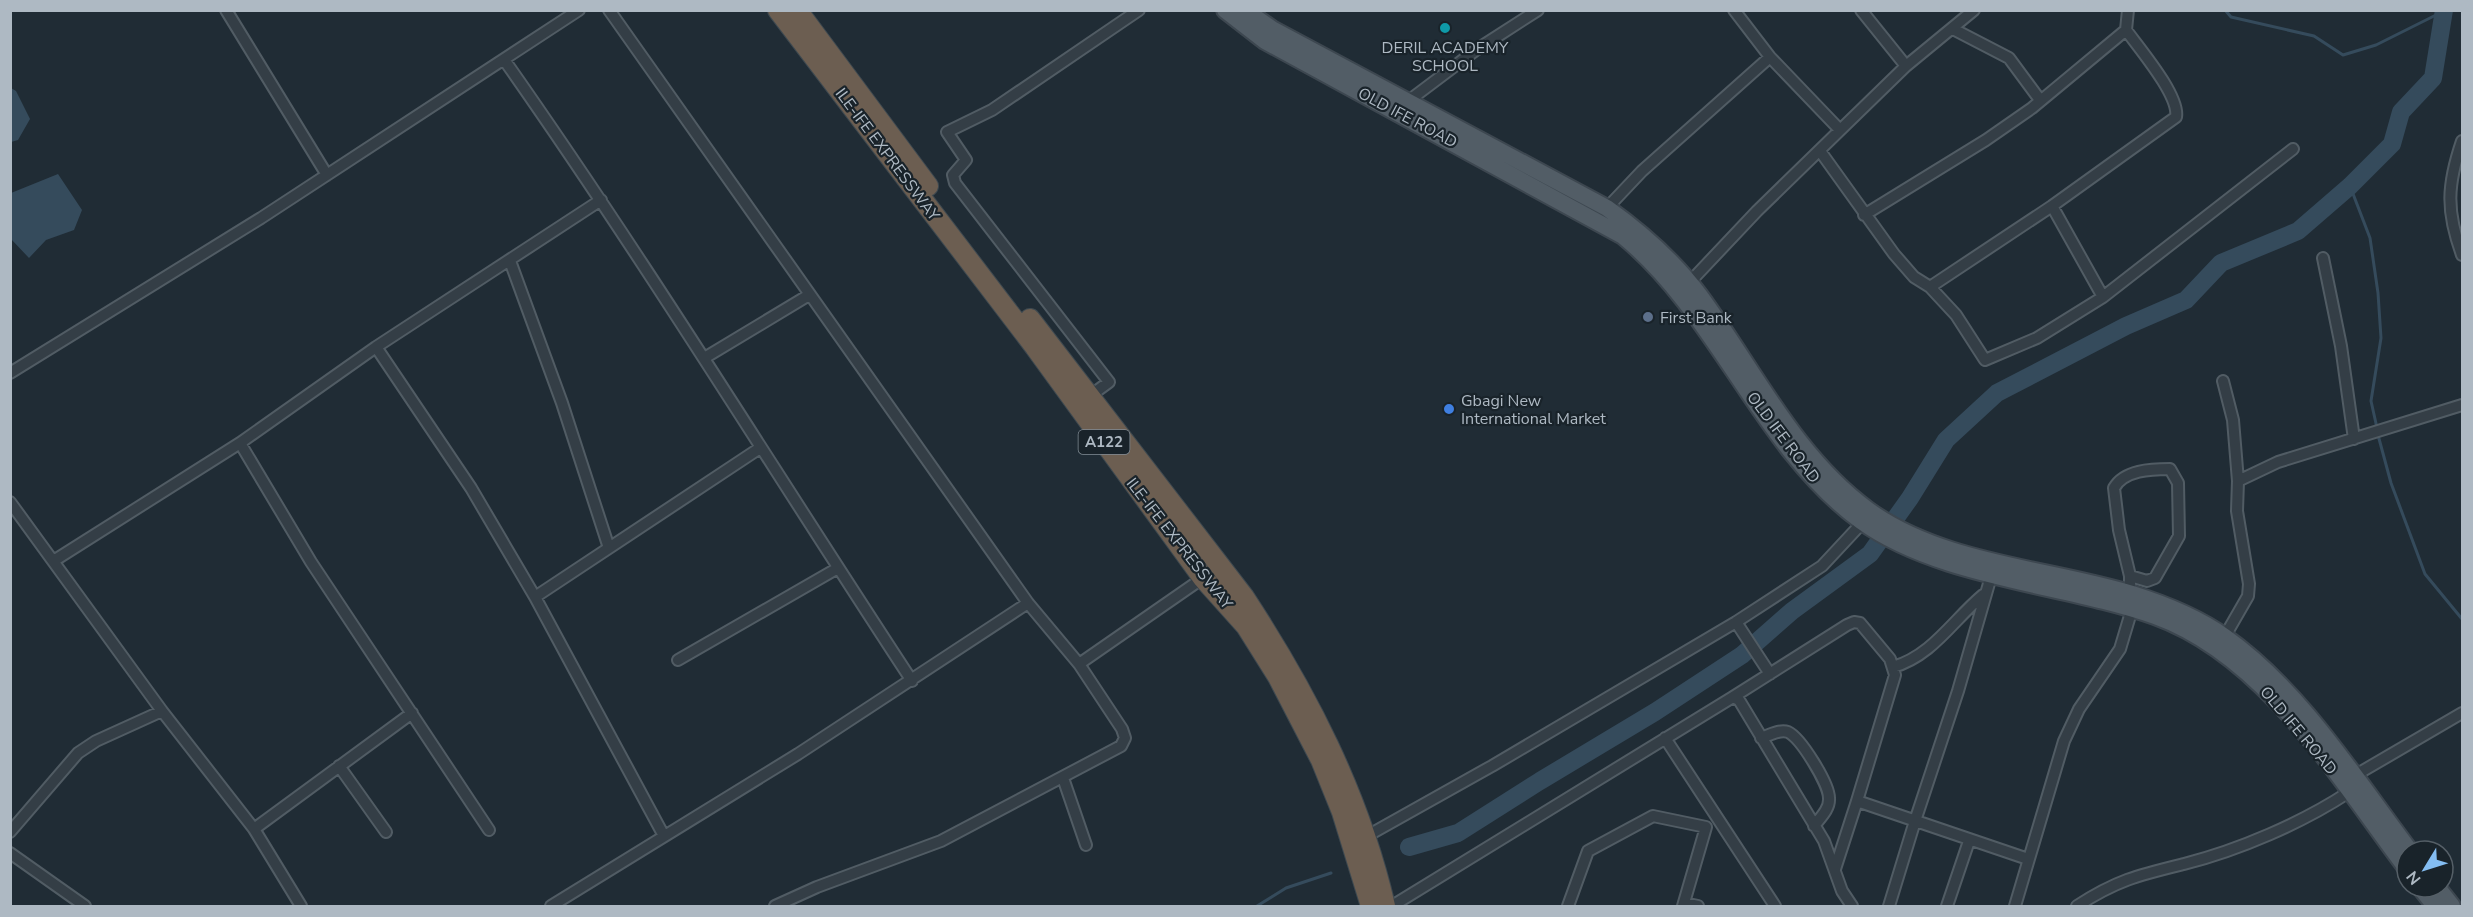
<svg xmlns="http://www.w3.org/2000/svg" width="2473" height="917" font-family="'Nunito Sans',sans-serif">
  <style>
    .water { fill: #354b5c }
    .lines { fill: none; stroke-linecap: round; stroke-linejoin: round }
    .stream { stroke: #354b5c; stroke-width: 3 }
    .river { stroke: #354b5c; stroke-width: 18 }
    .street-casing { stroke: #515c64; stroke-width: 14 }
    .primary-casing { stroke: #3d4750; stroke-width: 20 }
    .highway-casing { stroke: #3e4950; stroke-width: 22 }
    .street { stroke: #343e46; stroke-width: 10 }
    .primary { stroke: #525d66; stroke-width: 16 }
    .highway { stroke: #6c5e51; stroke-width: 20 }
    .culture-dot { fill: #0f9aa8; stroke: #19232a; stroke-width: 2 }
    .service-dot { fill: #5c6f8a; stroke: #19232a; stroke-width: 2 }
    .shop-dot { fill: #3f7fe0; stroke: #19232a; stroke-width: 2 }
    .labels { text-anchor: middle; stroke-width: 4.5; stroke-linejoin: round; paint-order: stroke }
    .shield { fill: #19232a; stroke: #818c95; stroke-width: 1.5 }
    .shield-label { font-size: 15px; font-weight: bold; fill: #aeb9c3 }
    .poi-label { font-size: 16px; fill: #aeb9c3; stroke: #19232a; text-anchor: start }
    .street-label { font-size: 16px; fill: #aeb9c3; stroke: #19232a }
  </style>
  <rect width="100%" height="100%" fill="#202c35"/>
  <path class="water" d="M11,88l5,3 14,28 -12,21 -7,2z
    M58,174l24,36 -8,20 -28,10 -17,18 -18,-19v-46z"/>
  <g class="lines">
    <path class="stream" d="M2225,10l6,7 83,19 29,19 33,-10 66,-33
      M2350,186l20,52 8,55 3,45 -10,63 6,27
      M2378,435l13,48 34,91 37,45
      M1257,906l29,-18 45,-15"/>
    <path class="river" d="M1409,847l49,-14 82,-52 115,-69 87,-57 50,-44 78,-57 40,-56 36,-58 51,-47 129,-67 60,-26 35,-37 77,-32 52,-45 42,-42 9,-32 32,-34 11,-68"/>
    <defs>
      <path id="street" d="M226,10l101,165
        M609,10l419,593 51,61 43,65 3,9 -4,8 -180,95 -124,46 -42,19
        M1734,10l36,47 70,73
        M1861,10l45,56
        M1953,29l56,29 31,42
        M505,61c142,202 271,413 407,620
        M1407,102l69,-52 62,-40
        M2462,141c-15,44 -16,70 0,114
        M1820,151l74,103 20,23 16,10 26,28 29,45 52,-22 66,-41 190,-148
        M2052,206l51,91
        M1607,208l35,-37 128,-114
        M1864,215l122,-75 46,-32 94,-78
        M2323,258l18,88 13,93
        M510,261l52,142 47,145
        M1689,283l68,-72 149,-145 68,-56
        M1930,287l122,-81 124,-89c4,-21 -37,-69 -50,-87l2,-20
        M376,347l95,141 64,109 129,239
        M706,357l103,-62
        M10,373l251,-155 318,-208
        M2223,381l10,39 5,61
        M1090,396l19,-14 -154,-199 -2,-8 13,-15 -19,-28 45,-22 147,-100
        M240,443l71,119 178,268
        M10,502l152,209 92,118 47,77
        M55,560l185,-117 136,-96 225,-147
        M2130,594v-18l-11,-46 -5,-42c10,-18 37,-19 56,-19l8,14 1,53 -24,42 -8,3 -17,-5
        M535,597l225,-149
        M1736,622l34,52
        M2225,636l23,-40 1,-12 -12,-73 1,-30 40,-19 184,-57
        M678,660l160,-92
        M1079,664l124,-86
        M1893,667c39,-11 60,-47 90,-72
        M1733,697l114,-72 7,-3 6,1 30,36 5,16 -38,126
        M1665,738l110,168
        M1761,738c8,-3 19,-9 27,-6 13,6 41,52 41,66 1,11 -9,20 -15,28
        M339,766l47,66
        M2354,776l108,-63
        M1063,778l23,67
        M254,829l158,-116
        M10,832l68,-79 18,-12 66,-30
        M1367,836l125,-70 244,-144 86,-56 41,-44
        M10,853l75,53
        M1835,869l22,-68 171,58
        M1684,903l14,3
        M551,906l247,-152 230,-151
        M1392,906l341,-209 6,3 85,141 18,50 10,15
        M1568,906l20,-55 65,-35 53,11 -23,79
        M1889,906l26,-85 43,-130 34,-118
        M1947,906l22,-65
        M2015,906l49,-165 15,-32 41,-60 12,-40
        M2077,906c40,-26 62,-31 107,-42 55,-14 118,-41 165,-72"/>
      <path id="primary" d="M1225,10l40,31 358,195c97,80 138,212 238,285 79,57 203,63 294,95 111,40 184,163 252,253
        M1245,10l27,19 335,179c35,25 67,53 93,88 53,72 94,160 168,214 74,54 179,58 264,84 32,10 65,23 93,43 76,54 129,140 185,214
        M2420,887l15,19
        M2437,887l15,19"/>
      <path id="highway" d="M778,10l257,337 168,231 43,48 32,51 43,83 21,52 29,94
        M797,10l131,176
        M1030,319l214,278c63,96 115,197 141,309"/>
    </defs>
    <use href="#street" class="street-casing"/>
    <use href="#primary" class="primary-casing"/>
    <use href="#highway" class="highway-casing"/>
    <use href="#street" class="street"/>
    <use href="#primary" class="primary"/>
    <use href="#highway" class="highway"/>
  </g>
  <circle class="culture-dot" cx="1445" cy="28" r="6"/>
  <circle class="service-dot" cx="1648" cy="317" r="6"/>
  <circle class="shop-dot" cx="1449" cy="409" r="6"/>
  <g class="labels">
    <rect class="shield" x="1078.5" y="430" width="51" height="24" rx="4.5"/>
    <g class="shield-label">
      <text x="1104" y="447">A122</text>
    </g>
    <g class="poi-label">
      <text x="1445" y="53" text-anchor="middle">DERIL ACADEMY<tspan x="1445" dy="18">SCHOOL</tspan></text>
      <text x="1660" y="323">First Bank</text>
      <text x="1461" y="406">Gbagi New<tspan x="1461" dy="18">International Market</tspan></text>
    </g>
    <g class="street-label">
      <text transform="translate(1408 117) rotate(28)" y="6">OLD IFE ROAD</text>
      <text transform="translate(888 154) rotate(53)" y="6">ILE-IFE EXPRESSWAY</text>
      <text transform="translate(1784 437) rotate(53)" y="6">OLD IFE ROAD</text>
      <text transform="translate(1180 543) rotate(52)" y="6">ILE-IFE EXPRESSWAY</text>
      <text transform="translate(2299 730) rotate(50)" y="6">OLD IFE ROAD</text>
    </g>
  </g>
  <rect width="2473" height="917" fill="none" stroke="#aeb9c3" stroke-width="24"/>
  <g transform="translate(2425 869) rotate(232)"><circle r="28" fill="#19232a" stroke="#555f67" stroke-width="1.5"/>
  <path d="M0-4.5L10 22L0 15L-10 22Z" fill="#84bdf2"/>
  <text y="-9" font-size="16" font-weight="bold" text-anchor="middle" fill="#aeb9c3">N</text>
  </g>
</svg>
